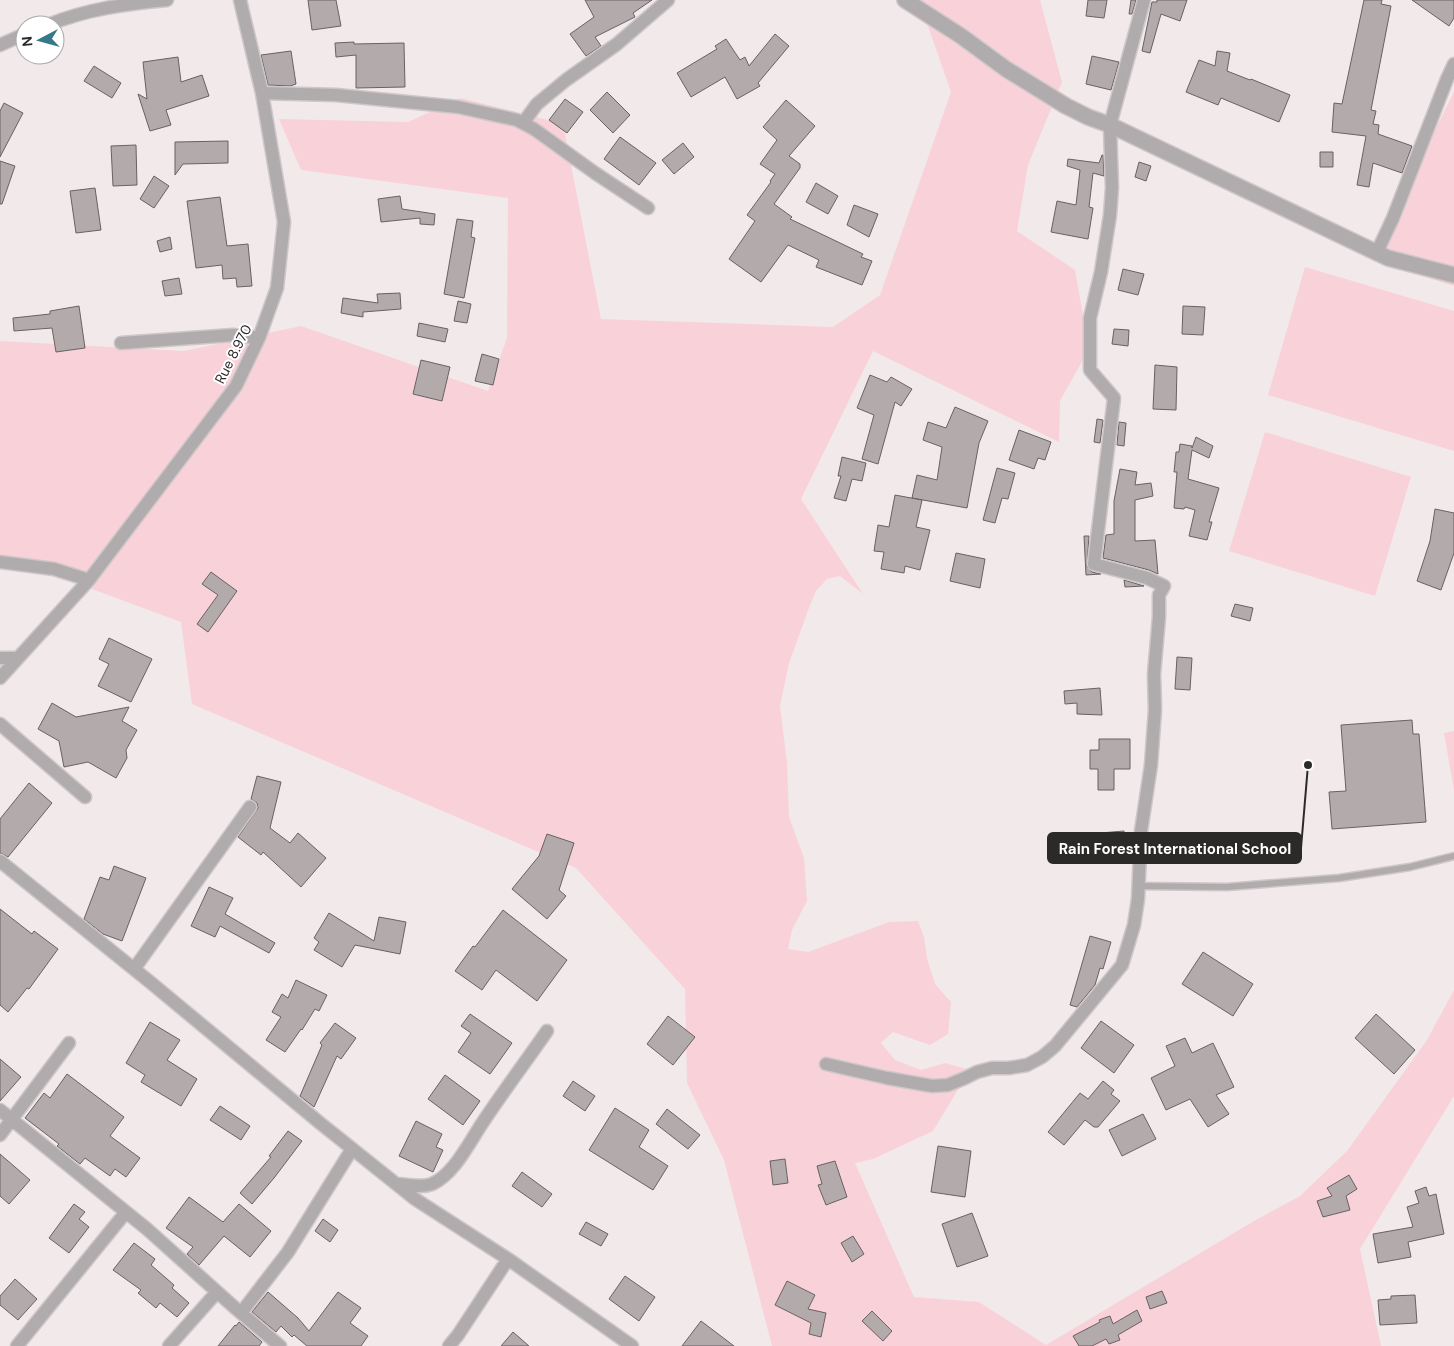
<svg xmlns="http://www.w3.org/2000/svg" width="1454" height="1346" font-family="'DM Sans',sans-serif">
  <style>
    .green { fill: #f9d2d9 }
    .building { fill: #b2aaab; stroke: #696163 }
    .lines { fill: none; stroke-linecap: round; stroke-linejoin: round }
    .service-casing { stroke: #cec6c8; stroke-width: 9 }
    .minor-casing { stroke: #cec6c8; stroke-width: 15 }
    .tertiary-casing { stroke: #cec6c8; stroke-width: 18 }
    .service { stroke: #b0acad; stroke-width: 6 }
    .minor { stroke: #b0acad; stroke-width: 12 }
    .tertiary { stroke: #b0acad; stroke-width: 15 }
    .labels { text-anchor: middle; stroke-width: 4; stroke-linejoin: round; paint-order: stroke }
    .street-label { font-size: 14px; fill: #2c2929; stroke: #fff }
    .leader { fill: none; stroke: #2c2929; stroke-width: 2 }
    .callout-dot { fill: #2c2929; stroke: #fff; stroke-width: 2 }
    .callout { fill: #2c2929; stroke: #2c2929; stroke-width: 2 }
    .callout-label { font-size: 15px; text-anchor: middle; font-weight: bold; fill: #fff }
  </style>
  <rect width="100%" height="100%" fill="#f2e9eb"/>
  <path class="green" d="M919,0h121l22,82 -34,83 -11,66 58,39 14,79 -29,52 -1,41 -186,-91 -72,148 62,95 -23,-18 -13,3 -11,12 -6,14 -21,58 -9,43 7,57 2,54 15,41 3,43 -15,29 -4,19 20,3 81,-30 29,-1 6,16 3,21 8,26 16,18 -3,32 -18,11 -37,-13 -12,11 14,17 26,10 24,-7 32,9 -12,6 -32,53 -60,28 -18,4 59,134 65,5 67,43 208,-124 46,-25 47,-45 80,-111 27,-50v106l-94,153 21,97h-609l-48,-186 -37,-77 -2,-94 -109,-121 -384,-164 -11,-82 -181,-67v-214l184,10 117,-25 187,65 19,-53 1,-140 -207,-28 -22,-51 129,3 53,-24 102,26 38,195 232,8 47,-32 71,-203z
    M1454,92v194l-84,-27z
    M1305,267l149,44v140l-186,-56z
    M1265,432l146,45 -36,119 -146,-45z
    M1454,731v59l-10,-57z"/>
  <path class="building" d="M308,0h28l5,26 -29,4z
    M585,0h67l-19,13 2,4 -40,20 6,9 -15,10 -16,-22 24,-17z
    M1088,0h19l-3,18 -18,-2z
    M1131,0h5l-4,14h-3z
    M1157,0h30l-7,21 -19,-7 -11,39 -8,-2 10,-49h5z
    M1364,0h18l-1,4 10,2 -20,104 5,1 -3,13 6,1 -1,9 34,12 -10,27 -29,-10 -4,24 -12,-2 9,-49 -34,-4 2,-29 8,1z
    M1412,0h42v18l-5,8z
    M775,34l14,12 -31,37 2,3 -23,13 -12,-22 -34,20 -14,-24 40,-24 -2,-3 11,-7 14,21 5,-3 4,9z
    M354,42v2l50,-1 1,44 -49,1v-33l-20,2 -1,-14z
    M291,51l5,33 -6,2 -22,-1 -7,-30z
    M1217,51l13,2 -3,18 23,9 1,-1 39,16 -11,27 -58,-24 -3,7 -32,-13 13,-32 16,6z
    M1092,56l27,6 -8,28 -25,-6z
    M178,57l3,25 21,-7 7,21 -43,14 5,15 -21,6 -12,-37 9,5 -4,-37z
    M94,66l27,17 -9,15 -28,-17z
    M607,92l23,23 -17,18 -23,-23z
    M565,99l18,13 -16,21 -18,-13z
    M786,100l29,26 -26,30 11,8v4l-26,36 18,13 -2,2 73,35 -2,3 11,4 -10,24 -46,-18 3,-7 -31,-15 -27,37 -32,-23 26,-38 -8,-6 24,-33 -1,-1 5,-7 -15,-10 17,-24 -14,-13z
    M4,103l19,10 -23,44v-46z
    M620,137l36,26 -17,22 -35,-26z
    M228,141v22l-45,1 -8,11v-33z
    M683,143l11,14 -20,17 -12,-14z
    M136,145l1,40 -24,1 -2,-40z
    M1320,152h13v15h-13z
    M1102,155h1l1,21 -11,-3 -4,34 4,1 -5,31 -37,-7 6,-31 19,4 4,-35 -13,-4 1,-7 31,4z
    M0,161l15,5 -13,38h-2z
    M1139,162l12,4 -5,15 -11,-4z
    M154,176l15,10 -15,22 -14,-9z
    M816,183l22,13 -10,18 -22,-12z
    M95,188l6,42 -25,3 -6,-42z
    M400,196l2,13 33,5 -1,11 -14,-1v-6l-39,4 -3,-23z
    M220,197l7,49 21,-2 4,42 -15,1 -1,-9 -13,1 -1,-14 -26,3 -9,-67z
    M854,205l24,9 -9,23 -22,-12z
    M457,219l16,2 -2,16 4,1 -11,60 -20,-4z
    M170,237l2,12 -12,3 -3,-11z
    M1123,269l21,5 -6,21 -20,-5z
    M179,278l3,16 -17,2 -3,-15z
    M400,293l1,16 -38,3v5l-22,-4 2,-15 35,5 -1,-9z
    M458,301l13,3 -4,19 -13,-2z
    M79,306l6,42 -29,4 -4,-24 -38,3 -1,-13 37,-4v-3z
    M1183,306l22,1 -2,28 -21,-1z
    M419,323l29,6 -3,13 -28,-6z
    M1114,329l15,1 -1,16 -16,-2z
    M482,354l17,5 -6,26 -18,-4z
    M421,360l29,7 -8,34 -29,-7z
    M1155,365l22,2 -1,43 -23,-1z
    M870,375l17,7 4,-5 21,12 -11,17 -6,-4 -17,62 -16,-5 12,-44 -17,-7z
    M955,407l33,14 -9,22 -12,65 -55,-10 5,-23 20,5 5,-33 -19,-7 5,-18 18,6z
    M1097,419l6,1 -3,23 -6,-1z
    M1119,422l7,1 -2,23 -7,-1z
    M1019,430l32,12 -6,18 -7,-2 -4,11 -25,-9z
    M1196,437l17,9 -4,12 -17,-8 -4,29 31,9 -10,34h3l-5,18 -18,-4 6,-26 -10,-3 -1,2 -10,-1 3,-36h-3l2,-20h3l1,-8 12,2v2z
    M842,457l24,6 -4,18 -10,-2 -6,22 -12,-3 7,-22h-3z
    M997,468l18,5 -7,26 -6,-1 -7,25 -12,-3z
    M1120,469l17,3 -2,13 16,-2 2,13 -18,4v41l20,-1 3,34 -9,-4 -46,-12 3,-23 8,-1v-33z
    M895,495l27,5 -6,27 14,3 -10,40 -15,-4 -1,7 -23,-4 3,-17 -10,-1 4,-26 11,2z
    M1435,509l19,4v40l-13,37 -24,-9 13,-40z
    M1084,536h5l-2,31 5,5 9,2 -15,1z
    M956,553l29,6 -5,29 -30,-7z
    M211,572l26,19 -29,41 -11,-8 21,-29 -16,-11z
    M1124,580l20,6 -19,1z
    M1235,604l18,4 -3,13 -19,-5z
    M109,638l43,21 -21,43 -33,-16 11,-22 -10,-5z
    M1177,657l15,1 -2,32 -15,-1z
    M1100,688l2,27 -25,-1v-11l-12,1 -1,-13z
    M52,703l24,14 53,-10 -7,14 15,9 -11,20 1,8 -11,20 -28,-16 -24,5 -5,-26 -21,-12z
    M1412,720l1,14h6l7,88 -94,7 -3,-37 17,-1 -5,-66z
    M1099,739h31v30h-16v21h-16v-21h-8v-19h9z
    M257,776l24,6 -11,46 20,15 8,-10 28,25 -25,29 -38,-35 -2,3 -23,-18 20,-29 -1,-5 -6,-4z
    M29,783l23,20 -44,54 -8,-4v-34z
    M1124,831l2,20 -24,3 -2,-21z
    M547,834l27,9 -15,47 7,6 -19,23 -35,-30 27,-33z
    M114,866l32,12 -24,63 -19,-7 -19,-15 16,-42 9,3z
    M209,887l24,11 -8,16 50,29 -6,10 -49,-27 -5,11 -24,-11z
    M0,909l32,25 2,-3 24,18 -29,40 -2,-1 -19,24 -8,-7z
    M503,910l64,50 -30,41 -41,-31 -14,20 -27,-19 18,-25 2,1z
    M329,913l45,28 5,-24 27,5 -6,32 -45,-9 -13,22 -28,-17 5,-8 -5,-4z
    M1090,936l21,6 -8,27 -3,-1 -5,17 -18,22 -7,-2z
    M1203,952l50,32 -20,32 -51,-32z
    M296,980l31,15 -8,16 -4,-2 -13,21 -1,-1 -16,23 -19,-12 15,-23 -9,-5 10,-18 6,4z
    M470,1014l42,29 -22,31 -32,-22 13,-19 -10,-7z
    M1376,1014l39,36 -21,24 -39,-36z
    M668,1016l27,21 -22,28 -26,-21z
    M1101,1021l33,24 -20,28 -33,-25z
    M150,1022l30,18 -13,20 30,19 -16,27 -40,-24 4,-7 -19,-12z
    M335,1023l21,15 -15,21 -4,-3 -23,51 -14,-11 22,-51 -2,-2z
    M1185,1038l7,15 21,-10 21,44 -18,8 13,19 -21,13 -18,-28 -24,11 -15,-32 24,-12 -9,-20z
    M0,1059l21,18 -21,24z
    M67,1074l57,43 -14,19 30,22 -14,19 -11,-8 -5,7 -25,-18 -5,6 -23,-18 2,-2 -34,-26 19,-25 6,5z
    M445,1075l35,26 -17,24 -35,-26z
    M573,1081l22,15 -10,15 -22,-15z
    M1103,1081l11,9 -3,4 9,7 -22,26h-4l-9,-7 -21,25 -16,-13 32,-39 8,6z
    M220,1106l30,20 -9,14 -31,-20z
    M615,1108l34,22 -10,17 29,19 -15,24 -64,-40z
    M667,1109l33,26 -12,14 -32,-25z
    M1143,1114l13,25 -34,17 -13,-26z
    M416,1121l26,13 -6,13 7,3 -10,22 -34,-16z
    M288,1131l14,10 -28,37 -22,26 -12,-11 31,-36 -2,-1z
    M938,1146l33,5 -6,46 -34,-5z
    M0,1154l30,26 -21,24 -9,-8z
    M785,1159l3,24 -15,2 -3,-24z
    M835,1161l12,36 -21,8 -8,-20 4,-1 -5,-18z
    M522,1172l30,22 -10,13 -30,-21z
    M1349,1175l8,14 -11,7 4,14 -27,7 -6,-16 15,-5 -5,-8z
    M1426,1187l3,9 7,-2 8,40 -36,8 3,15 -33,6 -5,-29 40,-7 -6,-20 12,-4 -4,-12z
    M189,1197l34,25 16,-18 32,27 -21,26 -26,-21 -25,29 -12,-11 6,-7 -27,-19z
    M74,1204l11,8 -6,7 10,8 -20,26 -20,-15z
    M972,1213l16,43 -31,11 -15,-43z
    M323,1219l15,11 -8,12 -15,-11z
    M586,1222l22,12 -7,12 -22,-12z
    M853,1236l11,18 -12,8 -11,-19z
    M134,1243l21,16 -4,6 23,20 -2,3 17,15 -12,14 -17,-14 -4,5 -18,-15 3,-3 -28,-20z
    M625,1276l30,21 -16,24 -30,-22z
    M15,1279l22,20 -19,21 -18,-15v-9z
    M787,1281l28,14 -7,14 18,4 -5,24 -12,-3 2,-11 -36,-18z
    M1162,1291l5,12 -17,6 -4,-12z
    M268,1292l30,26 11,13 29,-39 23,16 -11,15 18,13 -7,10h-54l-13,-11 -2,2 -11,-11 -5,6 -24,-20z
    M1415,1295l2,28 -37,2 -2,-25 13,-1v-3z
    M1137,1310l5,11 -24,14 2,5 -11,4 -3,-5 -14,7h-13l-6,-10 27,-14 -1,-2 11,-4 3,8z
    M872,1311l20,20 -9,10 -21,-20z
    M701,1321l33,25h-52z
    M239,1322l23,20 -3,4h-41l17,-21 1,1z
    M513,1332l16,14h-28z"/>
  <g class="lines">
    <defs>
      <path id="service" d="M1138,886l89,1 112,-9 71,-11 44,-11"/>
      <path id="minor" d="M48,25c38,-16 78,-21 119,-25
        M0,45l25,-11
        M262,93l74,2 122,12 59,13 17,9 61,44 53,35
        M523,123l14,-19 29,-24 51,-36 51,-44
        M1377,252l16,-34 14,-36 40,-103 7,-15
        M121,343l112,-8 26,3
        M0,562l54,7 35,11
        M0,658h17
        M0,678l89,-98 147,-194 23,-48 18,-50 7,-66 -22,-129 -22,-93
        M0,724l85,73
        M0,861l150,121 170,141 95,76 93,60 124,87
        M134,969l116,-162
        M826,1064l61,14 45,8 16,-1 17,-7 12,-6 15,-4h17l18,-3 15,-8 13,-11 67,-81 12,-40 4,-26 3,-68 10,-66 2,-28 2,-27 -1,-36 5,-57v-22l5,-9 -17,-8 -53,-14 20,-166 -24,-28v-52l11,-46 9,-57 2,-27 -2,-63 34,-125
        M0,1110l147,119 87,78 46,39
        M0,1135l69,-92
        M398,1184c11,1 24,4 34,0 23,-10 39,-45 53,-65 20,-30 42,-59 62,-88
        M241,1313l47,-61 64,-103
        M17,1346l109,-134
        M169,1346l48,-54
        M449,1346l9,-11 50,-76"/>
      <path id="tertiary" d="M905,0l56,36 45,33 60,37 22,11 22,8 278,133 66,17"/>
    </defs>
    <use href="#service" class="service-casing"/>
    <use href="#minor" class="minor-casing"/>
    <use href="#tertiary" class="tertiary-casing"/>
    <use href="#service" class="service"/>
    <use href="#minor" class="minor"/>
    <use href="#tertiary" class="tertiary"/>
  </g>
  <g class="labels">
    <g class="street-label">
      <text transform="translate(233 354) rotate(-63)" y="5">Rue 8.970</text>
    </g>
  </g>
  <path class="leader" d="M1308 765L1301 848"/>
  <circle class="callout-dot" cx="1308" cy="765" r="5"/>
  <rect class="callout" x="1048" y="833" width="253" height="30" rx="5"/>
  <g class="callout-label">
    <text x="1175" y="854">Rain Forest International School</text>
  </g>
  <g transform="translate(40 40) rotate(264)"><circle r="24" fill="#ffffff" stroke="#aba9a9"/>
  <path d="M0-4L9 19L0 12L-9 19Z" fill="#367a8a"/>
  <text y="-8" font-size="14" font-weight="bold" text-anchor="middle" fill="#2c2929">N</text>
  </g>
</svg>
